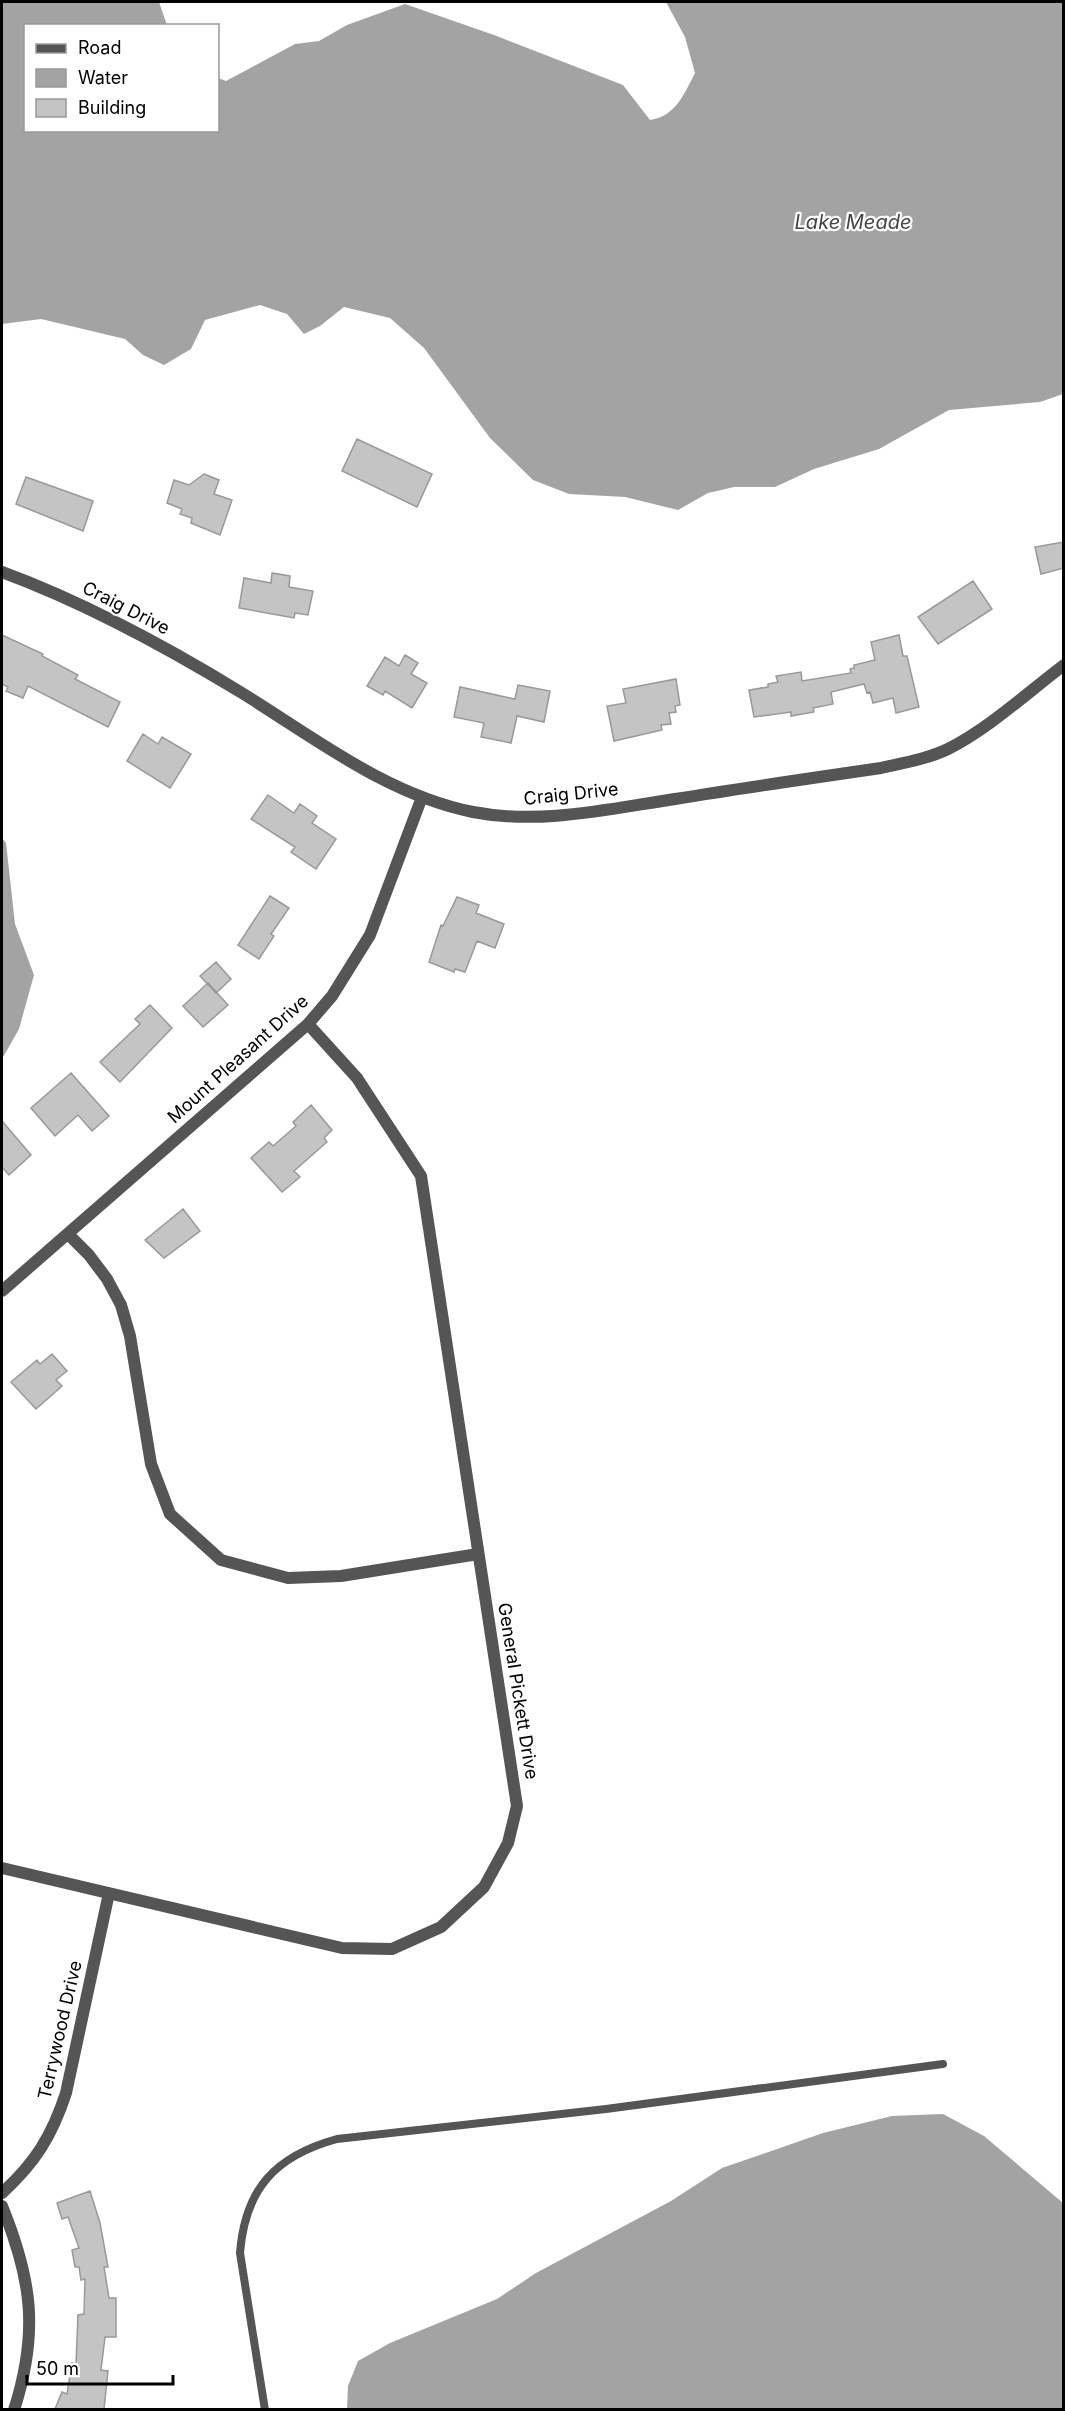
<svg xmlns="http://www.w3.org/2000/svg" width="1065" height="2411" font-family="Inter,sans-serif">
  <style>
    .water { fill: #a3a3a3 }
    .building { fill: #c4c4c4; stroke: #999; stroke-width: 1.5 }
    .lines { fill: none; stroke-linecap: round; stroke-linejoin: round }
    .lane { stroke: #555; stroke-width: 8 }
    .street { stroke: #555; stroke-width: 12 }
    .labels { text-anchor: middle; stroke-width: 4.5; stroke-linejoin: round; paint-order: stroke }
    .street-label { font-size: 18px; fill: #000; stroke: #fff }
    .water-label { font-size: 20px; font-style: italic; fill: #444; stroke: #fff }
  </style>
  <rect width="100%" height="100%" fill="#fff"/>
  <path class="water" d="M2,2h157l8,23 -141,1v104h192v-52l8,3 69,-37 24,-3 28,-16 58,-21 89,31 129,50 27,35c26,-4 34,-26 45,-47l-10,-36 -19,-35h397v392l-23,8 -91,8 -70,39 -65,20 -39,18h-41l-26,6 -30,17 -53,-13 -56,-3 -36,-14 -43,-42 -66,-90 -34,-30 -46,-11 -24,19 -16,8 -17,-20 -27,-9 -55,15 -14,29 -27,16 -21,-10 -18,-16 -84,-20 -39,5z
    M2,838l4,5 9,81 19,51 -15,54 -17,30z
    M943,2114l41,22 79,67v206h-716l1,-23 10,-25 32,-18 107,-44 39,-26 135,-72 51,-33 101,-35 69,-17z"/>
  <path class="building" d="M357,439l75,35 -15,33 -75,-36z
    M204,474l15,6 -5,14 18,6 -12,35 -29,-12 1,-5 -12,-4 2,-5 -15,-6 7,-23 15,5z
    M26,477l67,24 -10,30 -67,-27z
    M1064,542v26l-23,6 -6,-27z
    M272,573l18,3 -1,11 24,4 -5,24 -13,-2 -1,5 -55,-10 5,-30 27,5z
    M973,581l19,28 -54,35 -20,-27z
    M2,635l41,19 -1,2 36,19 -3,4 45,23 -12,25 -80,-41 -5,12 -17,-7 2,-4 -6,-3z
    M899,635l4,21h4l12,51 -23,6 -3,-15 -20,5 -3,-11 -3,1 -3,-9 -33,8 2,12 -20,4 1,4 -23,4v-4l-37,5 -5,-27 19,-3v-3l10,-2 -2,-6 25,-4 1,9 49,-8 -1,-4 4,-1v-3l21,-5 -4,-18z
    M405,655l13,8 -7,11 16,9 -15,25 -27,-17 -2,4 -16,-9 18,-29 14,9z
    M676,679l4,26 -5,1 1,6 -7,1 2,11 -10,1 1,5 -48,11 -7,-35 19,-3 -3,-14z
    M518,685l32,6 -6,31 -27,-6 -6,27 -30,-6 3,-14 -30,-6 6,-30 55,12z
    M143,734l15,10 4,-7 29,17 -21,34 -43,-27z
    M268,795l26,18 6,-9 17,12 -5,7 24,16 -20,30 -25,-17 4,-5 -44,-28z
    M270,896l19,12 -18,26 3,2 -15,23 -21,-14z
    M457,897l22,8 -3,8 28,11 -9,24 -18,-7 -12,31 -10,-3 -1,3 -25,-10 12,-37 2,1z
    M216,962l15,17 -15,14 -16,-17z
    M208,983l20,22 -25,22 -20,-21z
    M150,1005l22,23 -52,54 -20,-20 40,-38 -5,-5z
    M71,1073l38,43 -17,15 -14,-16 -23,21 -24,-28z
    M311,1105l21,25 -8,8 3,4 -33,29 6,6 -18,15 -31,-34 18,-16 4,4 23,-20 -3,-4z
    M2,1121l29,34 -22,20 -7,-8z
    M183,1209l17,22 -36,27 -19,-18z
    M52,1354l15,17 -11,9 6,6 -26,23 -25,-27 26,-22 3,4z
    M90,2191l10,32 8,44h-4l5,31h7v39h-11l-4,33 7,1 -4,38h-49l7,-17 5,2 5,-31 4,1 2,-49 6,-1 1,-35 -4,1 -2,-13h-4l-3,-17 7,-2 -11,-31 -6,2 -5,-16z"/>
  <g class="lines">
    <path class="lane" d="M265,2410l-25,-157c5,-64 35,-97 97,-114l269,-30 337,-45"/>
    <path class="street" d="M2,572c84,31 163,74 240,121 73,45 145,102 231,119 67,13 135,-3 202,-13 68,-11 137,-21 206,-31 22,-5 46,-9 67,-19 40,-20 79,-56 116,-84
      M68,1234l21,21 18,24 14,26 9,31 21,128 19,50 51,46 67,18 53,-2 137,-22
      M2,1291l306,-267 24,-28 38,-61 52,-138
      M2,1868l340,80 50,1 49,-22 43,-40 24,-44 9,-37 -96,-630 -64,-98 -49,-54
      M2,2193c33,-30 50,-57 64,-100l43,-200
      M2,2206c30,74 37,126 12,204"/>
  </g>
  <g class="labels">
    <g class="street-label">
      <text transform="translate(126 608) rotate(27)" y="6">Craig Drive</text>
      <text transform="translate(571 794) rotate(-6)" y="6">Craig Drive</text>
      <text transform="translate(238 1059) rotate(-42)" y="6">Mount Pleasant Drive</text>
      <text transform="translate(518 1691) rotate(81)" y="6">General Pickett Drive</text>
      <text transform="translate(60 2030) rotate(-77)" y="6">Terrywood Drive</text>
    </g>
    <g class="water-label">
      <text x="853" y="229">Lake Meade</text>
    </g>
  </g>
  <rect width="1065" height="2411" fill="none" stroke="#000000" stroke-width="6"/>
  <rect x="24" y="24" width="195" height="108" fill="#ffffff" stroke="#999999" stroke-width="1.5"/>
  <rect x="36" y="44" width="30" height="9" fill="#555555" stroke="#999999" stroke-width="1.5"/>
  <text x="78" y="54" font-size="18" fill="#000000">Road</text>
  <rect x="36" y="69" width="30" height="18" fill="#a3a3a3" stroke="#999999" stroke-width="1.5"/>
  <text x="78" y="84" font-size="18" fill="#000000">Water</text>
  <rect x="36" y="99" width="30" height="18" fill="#c4c4c4" stroke="#999999" stroke-width="1.5"/>
  <text x="78" y="114" font-size="18" fill="#000000">Building</text>
  <path d="M27 2375v9h146v-9" fill="none" stroke="#000000" stroke-width="3"/>
  <text x="36" y="2375" font-size="18" fill="#000000" stroke="#ffffff" stroke-width="4.5" paint-order="stroke">50 m</text>
</svg>
